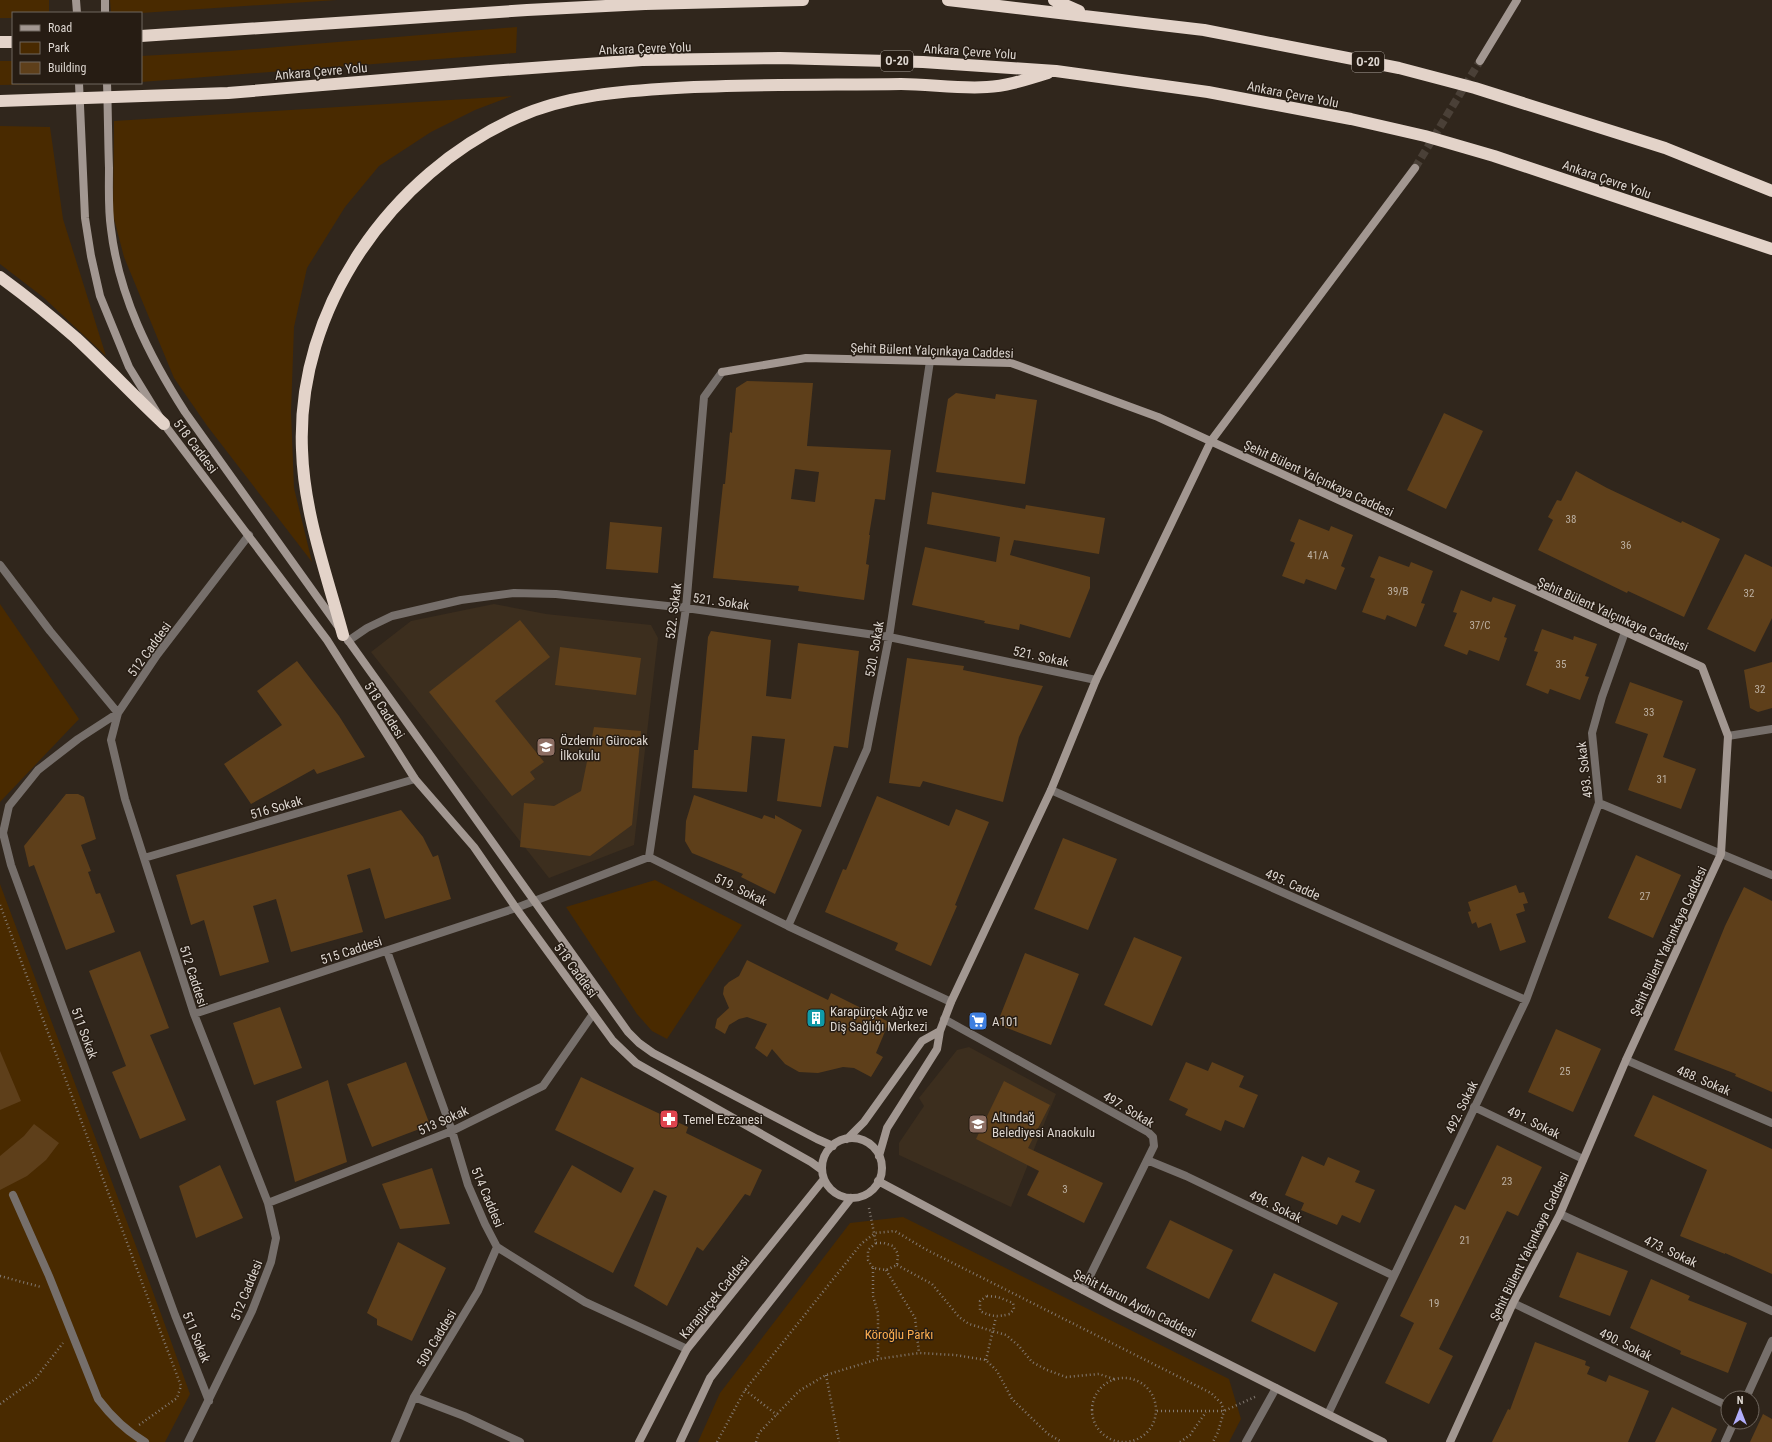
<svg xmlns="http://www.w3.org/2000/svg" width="1772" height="1442" font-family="'Roboto Condensed',sans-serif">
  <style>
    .built { fill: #3c2e1e }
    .green { fill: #492a00 }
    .building { fill: #5e3f1a; fill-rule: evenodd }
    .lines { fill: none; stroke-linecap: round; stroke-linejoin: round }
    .secondary-tunnel { stroke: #4a4037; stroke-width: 8; stroke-dasharray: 8 4; stroke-linecap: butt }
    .path { stroke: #837a72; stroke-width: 2.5; stroke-dasharray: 1 3; stroke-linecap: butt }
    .lane { stroke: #766f6b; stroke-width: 8 }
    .street { stroke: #766f6b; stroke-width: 8 }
    .secondary { stroke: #a29791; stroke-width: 8 }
    .highway { stroke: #e3d3c9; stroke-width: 12 }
    .labels { text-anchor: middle; stroke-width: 3; stroke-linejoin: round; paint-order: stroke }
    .number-label { font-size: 11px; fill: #bcb0a2 }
    .shield { fill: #261c13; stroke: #a59e97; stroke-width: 1 }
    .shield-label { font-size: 12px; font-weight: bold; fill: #dcd5cf }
    .street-label { font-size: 13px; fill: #dcd5cf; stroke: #261c13 }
    .poi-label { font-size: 13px; fill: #dcd5cf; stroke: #261c13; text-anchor: start }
    .park-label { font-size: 13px; fill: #fbac4f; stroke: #261c13 }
  </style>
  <rect width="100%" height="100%" fill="#30261c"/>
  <path class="built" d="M494,604l52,10 105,11 7,13 -24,207 -85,33 -178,-226 40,-31z
    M969,1047l87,47 -45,113 -112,-52v-12l25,-37 -5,-8 38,-48z"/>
  <path class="green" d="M0,0h49v13h-36v5h-13z
    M110,0h227l-196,13h-30z
    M517,27l-1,26 -375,29v-26l88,-5z
    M0,61h13v22h92l-105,2z
    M512,96l-37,14 -44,22 -52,34 -34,41 -38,61 -13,59 -3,85 3,76 18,74 -104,-135 -34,-49 -50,-121 -11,-42 1,-94z
    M0,126l50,1 13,92 43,137 -63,-59 -43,-33z
    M0,604l79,115 -79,83z
    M655,880l87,45 -75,114 -15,-8 -15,-17 -71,-107z
    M0,884c63,170 129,339 190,510l-25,48h-165z
    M903,1217l326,162 12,40 -12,23h-531l22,-49 130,-170z"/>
  <path class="building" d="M747,381l66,2 -6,63 84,4 -6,50 -10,-1 -6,36h1l-4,29 3,1 -5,35 -66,-9 1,-5 -86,-8 10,-94h2l5,-52 2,1 4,-45zM795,469l24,3 -4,30 -24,-3z
    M956,393l39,6 1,-5 41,6 -12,84 -89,-12 12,-73z
    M1444,413l39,18 -37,78 -39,-19z
    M1576,471l31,17 74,35 1,-2 38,18 -36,78 -56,-26 -1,2 -89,-43 15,-30 -5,-3 9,-17 4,1z
    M932,492l93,17 1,-4 79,13 -6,36 -85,-14 -4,15 80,22v11l-20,50 -50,-14 -1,6 -35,-7 1,-2 -73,-16 13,-58 71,15 4,-25 -73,-13z
    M1299,519l30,12 2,-5 22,9 -12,31 4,2 -9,22 -30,-11 -2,5 -22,-8 13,-33 -5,-2z
    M610,522l52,5 -4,46 -52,-4z
    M1745,554l27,13v51l-17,34 -48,-23z
    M1379,556l30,11 2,-5 22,9 -12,32 4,1 -9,23 -29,-12 -2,5 -23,-8 13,-33 -5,-2z
    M1461,590l30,12 2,-5 23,8 -12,32 3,1 -8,23 -30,-11 -2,5 -23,-9 13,-33 -4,-1z
    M520,620l30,37 -55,44 49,61 -14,10 5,7 -23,17 -83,-104z
    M1542,629l31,11 1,-4 23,8 -12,32 4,1 -9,23 -30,-11 -2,5 -22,-9 12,-33 -4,-1z
    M711,631l60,9 -5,56 25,3 7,-56 61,8 -11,97 -14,-2 -13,61 -44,-6 8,-62 -33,-3 -5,56 -55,-4 2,-38h4l10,-113z
    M560,647l81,11 -5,37 -81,-10z
    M907,658l57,8 -1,4 80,16 -24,51 -16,65 -80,-21 -3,6 -31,-4z
    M297,661l42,55 26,41 -48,17 -3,-5 -63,35 -27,-40 58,-39 -25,-34z
    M1772,662v46l-14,4 -8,-4 -6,-38z
    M1630,682l53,19 -20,56 33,12 -15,40 -53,-19 20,-56 -33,-11z
    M594,727l47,4 -9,94 -42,31 -70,-9 4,-44 30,3 27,-15z
    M66,794h12l6,3 12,42 -15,6 10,26 -3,1 8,22 4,-1 15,39 -49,18 -32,-85 -5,2 -5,-21z
    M694,795l68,24 2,-4 11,4v-4l27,15 -27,64 -34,-17 2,-3 -51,-21 -7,-12 1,-20z
    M877,796l72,30 7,-17 33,13 -34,83 2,1 -26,60 -36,-16 3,-7 -73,-31 18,-43 3,1z
    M401,810l22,27 10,20 5,-2 13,44 -66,20 -15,-51 -23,7 16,57 -72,20 -15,-53 -23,7 16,56 -49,14 -16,-56 -13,5 -15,-50z
    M1063,838l54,21 -29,71 -54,-21z
    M1636,855l45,20 -28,63 -45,-20z
    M1516,885l3,8 5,-1 4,11 -5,1 2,7 -9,3 10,28 -26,9 -9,-28 -13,5 -2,-6 -4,2 -4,-12 3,-1 -3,-9z
    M1744,887l28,14v191l-37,-16 1,-2 -62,-24 51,-124z
    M1134,937l48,20 -30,69 -48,-21z
    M140,951l29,77 -19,7 36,85 -46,19 -28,-67 14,-6 -37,-95z
    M1025,953l54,21 -28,71 -54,-21z
    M747,960l81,40 3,-7 58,29 -13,31 7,4 -12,20 -17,-9 -11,-1 -25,6 -19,-1 -14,-8 -13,-15 -5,8 -12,-9 12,-24 -20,-7 -8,2 -10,6 -4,9 -10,-6 2,-9 12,-11 -6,-14 1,-7 5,-5 10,-6z
    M280,1007l22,61 -48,17 -21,-62z
    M1556,1029l45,20 -28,63 -45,-20z
    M0,1051l21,50 -21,9z
    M406,1062l24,63 -58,22 -25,-63z
    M1186,1062l22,9 4,-9 32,14 -5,11 19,8 -14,33 -19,-8 -4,11 -36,-16 3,-6 -19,-9z
    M581,1077l107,50 -2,6 76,37 -12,26 -5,-2 -42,57 -6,-4 -30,59 -33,-20 33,-90 -13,-6 -41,83 -79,-41 38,-67 49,28 13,-25 -79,-38z
    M328,1080l19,82 -52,20 -19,-81z
    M1004,1081l46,24 -22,43 75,35 -19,40 -57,-28 12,-24 -63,-32z
    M1653,1095l119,54v125l-47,-21v1l-45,-18 27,-66 -73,-34z
    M34,1124l25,19 -13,17 -19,16 -27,14v-34l24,-20z
    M1497,1145l45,22 -24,49 -11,-5 -68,138 14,7 -24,48 -44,-21 29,-60 -14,-7 55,-111 10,5z
    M1302,1156l22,10 4,-9 32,14 -5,11 20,8 -15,33 -18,-8 -5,10 -36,-15 3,-7 -19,-8z
    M220,1165l23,53 -47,20 -17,-52z
    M432,1168l18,56 -50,5 -18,-45z
    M1170,1220l63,30 -24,49 -63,-31z
    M398,1242l48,26 -34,73 -35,-16v-6l-10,-6z
    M1577,1252l51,19 -18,45 -51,-19z
    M1274,1273l64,30 -23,49 -64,-31z
    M1651,1279l39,17 -2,4 59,23 -19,50 -48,-19 1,-3 -51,-23z
    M1535,1342l51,19 -1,4 5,2 -3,7 19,8 3,-7 40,16 -21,51h-136l16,-33 2,1z
    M1672,1407l45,22 -6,13h-56z
    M1763,1414l9,5v23h-22z"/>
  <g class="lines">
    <path class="secondary-tunnel" d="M1415,168l65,-107"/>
    <path class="path" d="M0,905l181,481 -4,12 -38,27
      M869,1208l7,35
      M876,1243h8l9,3 5,8 -1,11 -11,5 -13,-2 -5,-8v-10z
      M897,1265l35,19 27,33 10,7 37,11 13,11 13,16 15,8 19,7 33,-3 15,5
      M873,1268v28l5,17v46
      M886,1270l29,48 4,35
      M0,1276l41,11
      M987,1296l11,1 15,6 1,6 -4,5c-13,3 -18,3 -30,-3v-10z
      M986,1360l10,-43
      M826,1375l13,67
      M1092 1410a32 32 0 1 1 64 0a32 32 0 1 1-64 0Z
      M745,1390l32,25
      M0,1404l35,-25 28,-36
      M1157,1411h67l33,-15
      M717,1442l28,-52 116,-146 14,-11 20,-2 30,18 286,144 10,10 3,8 -6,21 -5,10
      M756,1442l3,-9 40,-42 27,-16 52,-16 41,-6 36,2 31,5 11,11 15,28 36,35 14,8
      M1180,1442l10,-7 16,-23"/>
    <path class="lane" d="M13,1195l36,81 49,123c13,17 28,32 47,43"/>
    <path class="street" d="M0,565l50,66 68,82 -40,26 -40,31 -29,36 -6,27 8,32 164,450 34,86
      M1625,632l-23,65 -10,36 7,70 173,72
      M348,641l19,-13 25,-12 69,-16 53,-7 42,1 130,14 203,29 207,43
      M1728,736l44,-7
      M1051,790l475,210
      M649,857l37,-249 18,-211 18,-25
      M144,858l271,-79
      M788,926l79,-177 22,-112 41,-276
      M387,951l65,180 16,54 17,39 12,23 88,55 102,47
      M194,1014l322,-106 133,-51 139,69 163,76
      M944,1019l204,113 5,5 1,9 -71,144
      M1626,1060l146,63
      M1474,1107l109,52
      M1147,1160l39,16 208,100
      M268,1203l184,-72 91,-45 50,-72
      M1560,1214l212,97
      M1513,1303l215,103
      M414,1397l50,19 56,26
      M1746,1398l26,-57
      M1328,1414l198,-414 73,-197
      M188,1442l64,-131 19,-49 5,-24 -8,-35 -74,-189 -69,-215 -14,-59 7,-27 39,-58 92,-120
      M395,1442l19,-45 64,-106 19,-44
      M1246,1442l30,-54
      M1725,1442l9,-20"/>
    <path class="secondary" d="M76,0l1,13
      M105,0v13
      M1480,61l37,-61
      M79,83l6,135 6,38 9,40 29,71 35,57 163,216 88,139 59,68 42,61 97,133 23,22 175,99 11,8
      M107,83c1,28 1,57 2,85 0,20 -1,41 2,61 8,67 38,127 74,183l443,620 11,11 14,10 164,86 16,7
      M722,372l84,-14 205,5 147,54 544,250 26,69 -7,118 -95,206 -66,154 -47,89 -63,139
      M940,1031l11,-29 100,-212 45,-110 115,-239 204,-273
      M822 1168a30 30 0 1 1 60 0a30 30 0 1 1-60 0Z
      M847,1139l17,-17 58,-81 18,-10 -3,18 -50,79 -8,28
      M878,1181l237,126 268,135
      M639,1442l48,-93 137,-170
      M680,1442l30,-64 141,-180"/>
    <path class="highway" d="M948,0l256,30 195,38 76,20 190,60 107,43
      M1054,0l25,11
      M141,36l386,-26 118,-6 158,-4
      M0,42h13
      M0,101l228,-8 262,-22 152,-11 138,-2 143,4 133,9 152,21 143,27 74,17 69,20 278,93
      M0,277c26,19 52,40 76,61 30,28 58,58 88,86
      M343,635c-16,-60 -39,-121 -41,-185 -6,-142 89,-276 216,-333 49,-22 105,-26 158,-29 75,-4 150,-3 225,-4 28,0 58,5 86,3 21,-1 41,-8 61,-14"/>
  </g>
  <defs>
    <symbol id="school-square" viewBox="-11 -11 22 22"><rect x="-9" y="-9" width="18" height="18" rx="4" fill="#8d6e63" stroke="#261c13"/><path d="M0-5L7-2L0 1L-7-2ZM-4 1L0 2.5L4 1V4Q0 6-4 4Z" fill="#fff"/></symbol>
    <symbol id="building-square" viewBox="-11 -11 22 22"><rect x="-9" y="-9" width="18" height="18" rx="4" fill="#0f9aa8" stroke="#261c13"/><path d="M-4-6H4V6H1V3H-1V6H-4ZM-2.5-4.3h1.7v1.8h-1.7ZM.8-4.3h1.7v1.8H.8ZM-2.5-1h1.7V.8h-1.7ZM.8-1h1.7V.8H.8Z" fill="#fff"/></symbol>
    <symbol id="supermarket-square" viewBox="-11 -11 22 22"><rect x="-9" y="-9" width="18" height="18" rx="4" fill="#3f7fe0" stroke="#261c13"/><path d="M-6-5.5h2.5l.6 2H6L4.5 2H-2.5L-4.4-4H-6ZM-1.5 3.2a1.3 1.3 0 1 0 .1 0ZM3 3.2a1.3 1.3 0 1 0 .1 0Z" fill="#fff"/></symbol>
    <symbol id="pharmacy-square" viewBox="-11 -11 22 22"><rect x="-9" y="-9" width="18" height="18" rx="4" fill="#e0444e" stroke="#261c13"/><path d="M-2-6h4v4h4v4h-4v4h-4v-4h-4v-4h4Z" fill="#fff"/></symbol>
  </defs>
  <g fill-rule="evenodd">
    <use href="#school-square" x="535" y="736" width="22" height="22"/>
    <use href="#building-square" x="805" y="1007" width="22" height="22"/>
    <use href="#supermarket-square" x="967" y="1010" width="22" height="22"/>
    <use href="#pharmacy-square" x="658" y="1108" width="22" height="22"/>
    <use href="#school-square" x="967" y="1113" width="22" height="22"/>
  </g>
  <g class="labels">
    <g class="number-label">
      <text x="1571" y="523">38</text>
      <text x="1626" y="549">36</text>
      <text x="1318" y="559">41/A</text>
      <text x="1398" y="595">39/B</text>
      <text x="1749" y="597">32</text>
      <text x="1480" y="629">37/C</text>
      <text x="1561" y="668">35</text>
      <text x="1760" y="693">32</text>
      <text x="1649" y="716">33</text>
      <text x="1662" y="783">31</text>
      <text x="1645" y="900">27</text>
      <text x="1565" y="1075">25</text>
      <text x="1507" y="1185">23</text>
      <text x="1065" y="1193">3</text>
      <text x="1465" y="1244">21</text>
      <text x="1434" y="1307">19</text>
    </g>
    <g class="shield">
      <rect x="881" y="51" width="32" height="20" rx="3"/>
      <rect x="1352" y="52" width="32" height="20" rx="3"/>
    </g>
    <g class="shield-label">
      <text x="897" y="65">O-20</text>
      <text x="1368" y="66">O-20</text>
    </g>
    <g class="street-label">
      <text transform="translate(645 48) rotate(-2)" y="5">Ankara Çevre Yolu</text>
      <text transform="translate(970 51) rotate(4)" y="5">Ankara Çevre Yolu</text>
      <text transform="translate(321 71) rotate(-5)" y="5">Ankara Çevre Yolu</text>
      <text transform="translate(1293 94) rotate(11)" y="5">Ankara Çevre Yolu</text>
      <text transform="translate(1607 179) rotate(19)" y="5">Ankara Çevre Yolu</text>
      <text transform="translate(932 350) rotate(2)" y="5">Şehit Bülent Yalçınkaya Caddesi</text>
      <text transform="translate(196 446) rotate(53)" y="5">518 Caddesi</text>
      <text transform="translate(1319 478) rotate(25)" y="5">Şehit Bülent Yalçınkaya Caddesi</text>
      <text transform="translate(721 601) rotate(8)" y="5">521. Sokak</text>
      <text transform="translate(673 611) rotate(-83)" y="5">522. Sokak</text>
      <text transform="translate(1613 614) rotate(24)" y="5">Şehit Bülent Yalçınkaya Caddesi</text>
      <text transform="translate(149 649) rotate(-54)" y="5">512 Caddesi</text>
      <text transform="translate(874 649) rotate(-80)" y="5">520. Sokak</text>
      <text transform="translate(1041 656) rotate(12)" y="5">521. Sokak</text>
      <text transform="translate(385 710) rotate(58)" y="5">518 Caddesi</text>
      <text transform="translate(1584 770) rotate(-97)" y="5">493. Sokak</text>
      <text transform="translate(276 807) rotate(-16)" y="5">516 Sokak</text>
      <text transform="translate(1293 884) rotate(24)" y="5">495. Cadde</text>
      <text transform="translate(741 889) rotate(26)" y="5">519. Sokak</text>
      <text transform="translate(1668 941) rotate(-65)" y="5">Şehit Bülent Yalçınkaya Caddesi</text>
      <text transform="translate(351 950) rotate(-18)" y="5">515 Caddesi</text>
      <text transform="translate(576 970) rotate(54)" y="5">518 Caddesi</text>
      <text transform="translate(194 976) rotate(72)" y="5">512 Caddesi</text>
      <text transform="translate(85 1033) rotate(70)" y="5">511 Sokak</text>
      <text transform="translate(1704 1080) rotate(23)" y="5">488. Sokak</text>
      <text transform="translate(1461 1107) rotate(-64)" y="5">492. Sokak</text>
      <text transform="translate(1129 1109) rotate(31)" y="5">497. Sokak</text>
      <text transform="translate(443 1120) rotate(-24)" y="5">513 Sokak</text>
      <text transform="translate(1534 1122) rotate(26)" y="5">491. Sokak</text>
      <text transform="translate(488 1197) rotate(67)" y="5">514 Caddesi</text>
      <text transform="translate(1276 1206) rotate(26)" y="5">496. Sokak</text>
      <text transform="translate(1529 1246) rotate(-64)" y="5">Şehit Bülent Yalçınkaya Caddesi</text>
      <text transform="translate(1671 1251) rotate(25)" y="5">473. Sokak</text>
      <text transform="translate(246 1290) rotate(-68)" y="5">512 Caddesi</text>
      <text transform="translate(714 1297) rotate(-51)" y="5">Karapürçek Caddesi</text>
      <text transform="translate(1135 1303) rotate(27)" y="5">Şehit Harun Aydın Caddesi</text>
      <text transform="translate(197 1337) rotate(68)" y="5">511 Sokak</text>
      <text transform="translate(436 1338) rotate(-59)" y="5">509 Caddesi</text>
      <text transform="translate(1626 1344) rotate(26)" y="5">490. Sokak</text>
    </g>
    <g class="poi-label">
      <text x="560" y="745">Özdemir Gürocak<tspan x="560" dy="15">İlkokulu</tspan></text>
      <text x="830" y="1016">Karapürçek Ağız ve<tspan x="830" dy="15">Diş Sağlığı Merkezi</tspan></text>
      <text x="992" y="1026">A101</text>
      <text x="992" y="1122">Altındağ<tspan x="992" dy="15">Belediyesi Anaokulu</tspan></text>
      <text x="683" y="1124">Temel Eczanesi</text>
    </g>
    <g class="park-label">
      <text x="899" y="1339">Köroğlu Parkı</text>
    </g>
  </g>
  <rect x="12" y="12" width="130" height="72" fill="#261c13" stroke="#6f665e"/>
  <rect x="20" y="25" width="20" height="6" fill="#a29791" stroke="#6f665e"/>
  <text x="48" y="32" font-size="12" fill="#dcd5cf">Road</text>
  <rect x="20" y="42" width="20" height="12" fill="#492a00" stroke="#6f665e"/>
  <text x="48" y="52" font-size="12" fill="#dcd5cf">Park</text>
  <rect x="20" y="62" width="20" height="12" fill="#5e3f1a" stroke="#6f665e"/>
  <text x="48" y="72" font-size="12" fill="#dcd5cf">Building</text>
  <g transform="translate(1740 1410)"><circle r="19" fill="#261c13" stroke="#6f665e"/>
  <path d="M0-3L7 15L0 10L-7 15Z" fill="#b1adfa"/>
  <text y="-6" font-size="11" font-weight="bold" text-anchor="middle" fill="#dcd5cf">N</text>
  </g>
</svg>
